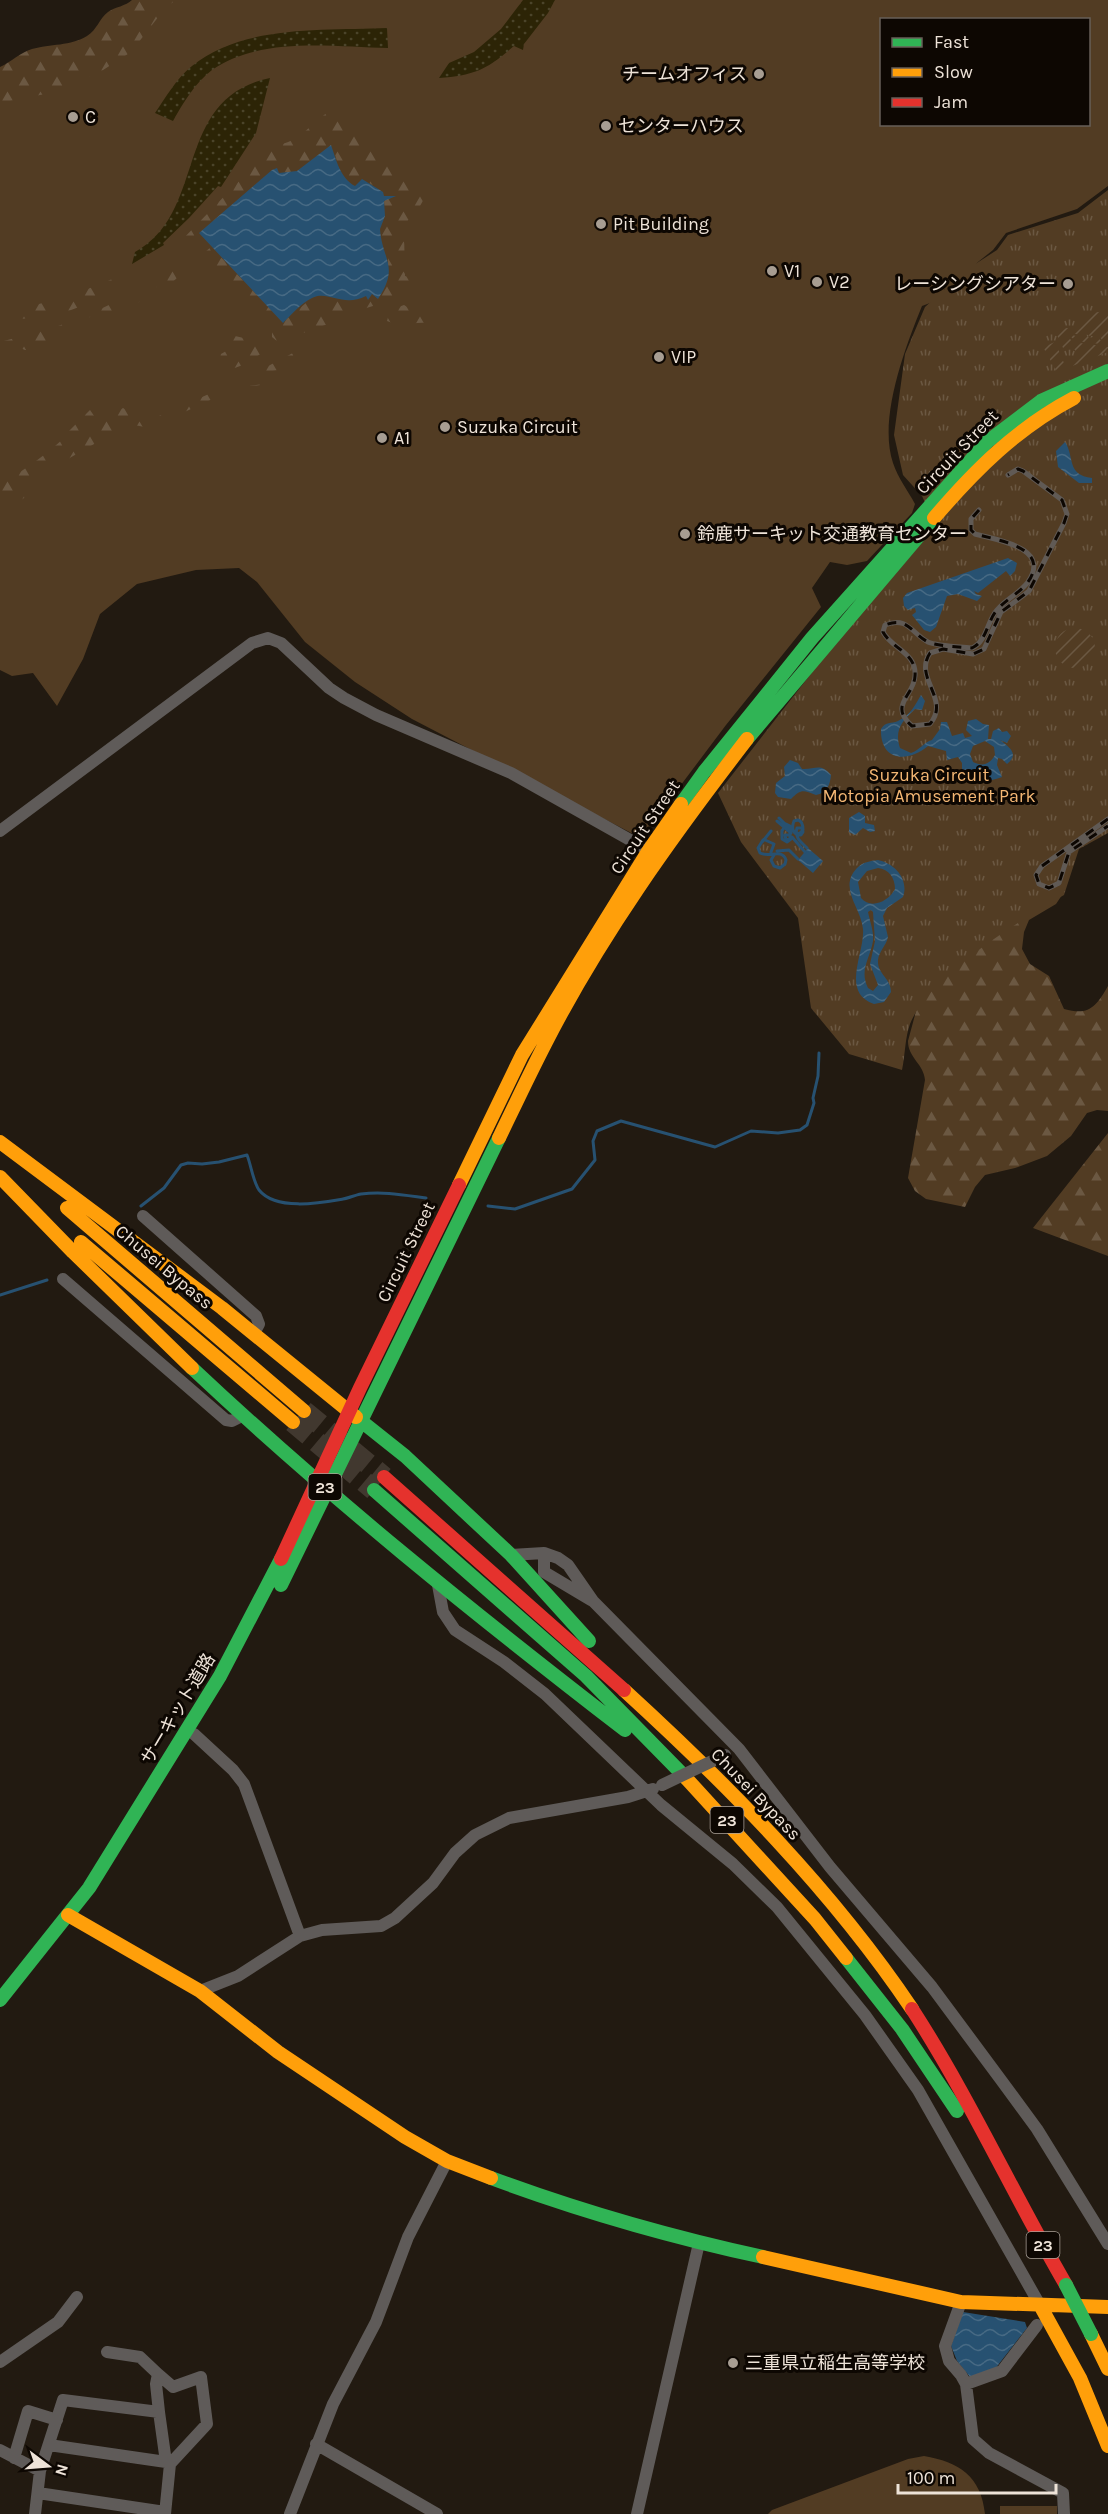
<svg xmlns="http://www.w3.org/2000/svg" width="1108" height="2514" font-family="Karla,'Noto Sans JP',sans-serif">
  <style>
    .grass { fill: #523c23; fill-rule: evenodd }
    .forest { fill: url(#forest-firs) }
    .sand { fill: url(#sand-dots) }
    .park { fill: url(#park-tufts) }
    .garden { fill: url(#garden-furrows) }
    .water { fill: url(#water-waves); fill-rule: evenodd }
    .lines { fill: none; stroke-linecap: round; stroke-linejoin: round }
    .stream { stroke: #275171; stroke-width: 3 }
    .highway-tunnel { stroke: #41382f; stroke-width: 21; stroke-dasharray: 21 10; stroke-linecap: butt }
    .street { stroke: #5f5b59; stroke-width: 12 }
    .fast { stroke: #30b455; stroke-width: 14 }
    .slow { stroke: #ff9f0a; stroke-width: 14 }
    .jam { stroke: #e5322d; stroke-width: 14 }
    .rail-casing { stroke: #605a55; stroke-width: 5 }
    .rail { stroke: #0d0702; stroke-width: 3; stroke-dasharray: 9; stroke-linecap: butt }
    .street-bridge { stroke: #5f5b59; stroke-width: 12 }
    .fast-bridge { stroke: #30b455; stroke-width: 14 }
    .poi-dot { fill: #a79d92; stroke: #0d0702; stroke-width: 2 }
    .labels { text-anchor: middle; stroke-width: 6; stroke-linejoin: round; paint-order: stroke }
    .shield { fill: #0d0702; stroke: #aaa198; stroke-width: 1.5 }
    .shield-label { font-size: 16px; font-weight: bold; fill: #eee3d8 }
    .poi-label { font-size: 18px; fill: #eee3d8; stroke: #0d0702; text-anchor: start }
    .street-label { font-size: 18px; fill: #eee3d8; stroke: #0d0702 }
    .park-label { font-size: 18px; fill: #f4b774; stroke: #0d0702 }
  </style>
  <defs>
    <pattern id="forest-firs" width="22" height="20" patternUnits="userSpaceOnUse" patternTransform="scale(1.5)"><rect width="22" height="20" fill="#523c23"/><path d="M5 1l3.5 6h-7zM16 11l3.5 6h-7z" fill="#6b5842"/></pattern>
    <pattern id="sand-dots" width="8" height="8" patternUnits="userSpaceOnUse" patternTransform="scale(1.5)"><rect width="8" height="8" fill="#2c2406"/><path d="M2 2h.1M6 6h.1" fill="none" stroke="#4b442a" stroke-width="1.8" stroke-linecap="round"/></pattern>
    <pattern id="park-tufts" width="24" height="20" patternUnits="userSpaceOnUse" patternTransform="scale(1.5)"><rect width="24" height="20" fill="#523c23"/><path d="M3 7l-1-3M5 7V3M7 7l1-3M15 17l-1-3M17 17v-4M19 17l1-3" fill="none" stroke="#6b5842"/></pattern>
    <pattern id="garden-furrows" width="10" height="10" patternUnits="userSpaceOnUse" patternTransform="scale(1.5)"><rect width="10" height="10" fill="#523c23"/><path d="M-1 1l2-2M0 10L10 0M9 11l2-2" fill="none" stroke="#6b5842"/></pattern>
    <pattern id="water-waves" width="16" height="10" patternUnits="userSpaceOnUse" patternTransform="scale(1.5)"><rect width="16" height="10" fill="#275171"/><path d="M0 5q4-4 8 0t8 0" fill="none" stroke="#476a84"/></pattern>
  </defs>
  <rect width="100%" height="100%" fill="#221a11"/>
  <path class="grass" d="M171,0h937v186l-31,23 -71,24 -13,17 -15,12 -27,28 -7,-1 2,8 -24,9c-17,42 -44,113 -29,157 5,15 15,28 22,41l-3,9 -45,48 -20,4 -17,-3 -18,26 9,19 -95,118 -85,113 -229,-119 -57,-37 -50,-40 -48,-60 -18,-14 -43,2 -59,14 -37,30 -17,45 -26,47 -24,-33 -21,3 -12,-6v-593zM882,20h206v104h-206z
    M924,2456c35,6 57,20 61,58h-217l4,-4 136,-51z
    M1000,2506h57v8h-57z"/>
  <path class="forest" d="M132,0h44l-10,7 -35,45 -31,20 -45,20 -55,11v-36c11,-5 21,-15 32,-18 18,-5 39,-3 55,-13 10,-6 12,-17 21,-24 7,-5 18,-6 24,-12z
    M333,109l92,88 -5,9 1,14h-13l-4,13 1,43 9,2 -1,9 -9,4 -12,9 -51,16 -2,4 -61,22 -6,-5v-10l-67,-71v-4l6,-5 72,75 29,-24 9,-2 25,6 12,-1 30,-16v-29l-8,-27 5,-13 -1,-15 10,-6 -10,1 -1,-4 -20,-13 -8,7c-15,-8 -18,-26 -23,-41 -18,13 -38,35 -60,25l-93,84v-11l94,-97c30,-4 36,-23 60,-37z
    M175,260l10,11 -24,21 -6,-7 17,-16 -1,-4z
    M130,269l4,6 -1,4 -22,11h-5l-27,17 -24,9 -36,3 -19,9v-13c39,-12 97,-24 130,-46z
    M151,285l1,4 -17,17 -38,8 -19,8 -48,28h-5l-7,-3 -18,1v-6l53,-14 39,-15z
    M404,305l5,3 11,-2 3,4 6,2 7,7 -1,5 -5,2 -2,-3c-15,-2 -24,5 -41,-2l3,-11z
    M222,333l26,6 8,-5 12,16c-13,6 -25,18 -39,19l-10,-7 2,-8 7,-4 -4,-6h-5l-3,-6z
    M308,345l-19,23 -38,7z
    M264,384l-45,12 -69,32 -21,-4 -96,55 -9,19 -24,16v-47l17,7c10,-6 49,-34 52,-43l21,-21 9,13 24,-15 14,8 15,3 66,-29z
    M1062,895l-6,9 -27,16 -5,12 -2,17 8,15 19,12 15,33c25,7 32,-2 44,-23v125l-11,-1 -10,3 -16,23 -24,20 -32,12 -30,7 -10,12 -10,20 -39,-8 -11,-8 -7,-13 17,-98c-1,-16 -17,-22 -17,-39l18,-67z
    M1108,1133v123l-75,-28z"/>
  <path class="sand" d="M523,0h32l-7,13 -24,31 -1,6 -9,-4c-28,24 -39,29 -75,32l10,-15 25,-11 27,-23z
    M387,28l1,20c-56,-1 -127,-12 -176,22 -17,13 -29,33 -39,51l-18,-8c11,-16 21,-34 37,-47 52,-42 132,-35 195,-38z
    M270,78l-14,55 -35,54 -3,-1 -29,32 -26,25 1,2 -32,19 3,-12c74,-40 36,-153 135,-174z"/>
  <path class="park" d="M1108,190v643l-29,16 -15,46c-46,27 -134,79 -154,129 -5,13 -5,32 -8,46l-53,-16 -38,-46 -13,-90 -57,-76 -23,-49 106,-136 112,-131 -14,-30 -19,-21 -9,-40 11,-81 20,-47 41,-37 31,-20 11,-15 70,-22z"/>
  <path class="garden" d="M1108,311v27l-6,2 -4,-6 -8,2 -6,-3 -3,2 -10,-2 -2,5 4,4 35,5v5l-51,20 -14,-25 12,-5 9,21 8,2 7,-6v-4l-5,-6 -10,1 -8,-17 3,-5c15,1 24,-1 31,-15z
    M1085,334l4,4 8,-2 5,6 6,-2v5l-32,-4 -5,-4 1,-2 8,2z
    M1055 648a20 20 0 1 1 40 0a20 20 0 1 1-40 0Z"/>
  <path class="water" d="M331,145c5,14 9,33 24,41l7,-7 21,13 1,4h12l-12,5 1,15 -5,13c2,31 20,37 -2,70l-6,-5 -4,6 -2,-4c-23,12 -38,-6 -54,2 -11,5 -21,17 -29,25l-84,-90 73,-63 5,-2 2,5 18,-2z
    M1065,442c10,15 1,33 27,36v5h-13l-21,-16 -2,-16z
    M1008,558l9,5 -2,8 -5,5 -4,-5 -28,22 -4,-2 2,3 6,2 -5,5 -19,-7 -11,2 -11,31 -6,5 -6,-2 -12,-15 4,-3 -1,-4 -7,2 -4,-4 -1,-8 4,-5z
    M921,695l4,6 -3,9 -7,-1c-13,12 -21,21 -15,39l11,5c9,-3 13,-11 21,-13l8,-11 1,-7h6l5,14 11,-3 2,5 7,-2 -6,-6 2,-9 8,-2 7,5 6,1 -1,14h3l2,-8 6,-3 3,4 5,-1 4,5 -4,7 -7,-3c9,7 20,14 7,24l-5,-5 -4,-1 -1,7 5,12c-14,5 -27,6 -40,-1v-13l-4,-6 -11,3 -1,-9 -18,-5c-22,18 -48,14 -47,-17 5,-8 10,-5 17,-8 13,-6 17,-16 23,-26zM985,741l9,6 1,8c-5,9 -12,12 -22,7l-3,-8 3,-8z
    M790,760l8,3 4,6c13,1 18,-7 29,6 -1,10 -4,18 -15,20 -13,-5 -15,-6 -25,4l-13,-2 -3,-4 1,-10 9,-7 -1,-9z
    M859,812l6,4v7l9,2 1,6 -5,1 -7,-4 -8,7 -6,-3v-14z
    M808,848l15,13 -10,12 -15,-13z
    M878,860c18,4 31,20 25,37l-16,11 -4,8 5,21c-2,9 -9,14 -10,23 -1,14 13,18 13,32l-7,10 -10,2c-34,-12 -9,-51 -11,-75 -2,-22 -25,-41 -6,-61 6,-6 13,-7 21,-8zM878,868c11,1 17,10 17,21 -6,12 -24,21 -34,9l-3,-16 9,-11zM871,910l2,2 2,29 -5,23 8,21 -5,6 -5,-3c-9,-18 2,-29 5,-47 1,-10 -3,-19 -5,-29z
    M963,2312l62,10 2,6 -32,41 -25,8 -13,-16 -6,-15z"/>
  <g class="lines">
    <path class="stream" d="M779,818c6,6 12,13 20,16l4,-4c0,-4 -1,-9 -5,-10l-4,1c-3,7 -1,14 7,14l2,-3 -1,-4h-5c-3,9 4,14 10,20
      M777,821l14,12
      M789,835h-4l1,5 4,-1v-13l-4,-2 -4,7v8l5,3 4,-3
      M792,837l13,15
      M763,840l-5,8 2,5c9,5 22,-5 26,7l-1,4 -5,4 -6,-2 -3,-6 3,-5
      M765,840l9,4 -3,8
      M762,842l9,-11
      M777,851l12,-1 9,9
      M141,1206l23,-18 17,-23 7,-2 14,1 17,-2 28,-7c4,10 6,26 12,35 17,21 61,13 84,9 6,-1 12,-4 18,-5 22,-3 43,1 65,4
      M488,1206l27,3 57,-20 23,-29 -2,-19 4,-10 24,-10 94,26 36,-16 27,2 22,-3 7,-5 7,-22 -1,-5 5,-22 1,-23
      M0,1295l47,-15"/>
    <path class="highway-tunnel" d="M304,1411l80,66
      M293,1422l81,68"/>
    <path class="street" d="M0,831l252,-188 16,-5 13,5 48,45 15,10 32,17 135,58 144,81
      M143,1216l113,100 3,8 -5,9
      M63,1279l163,141 6,1 10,-5
      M544,1553v19l47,28
      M511,1555l33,-2 14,5 10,7 25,36 146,148 91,118 102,120 69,93 36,49 71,115
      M438,1585l5,27 12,18 49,32 41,32 116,111 72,59 44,43 88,108 53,75 123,217
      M194,1734l39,36 11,14 56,152
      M200,1991l38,-15 62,-40 22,-6 59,-4 14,-8 38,-35 22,-30 20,-18 34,-17 119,-21 25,-8
      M961,2302l-16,44 4,15 12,14 5,9 7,55 16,14 74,40 1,21
      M107,2352l33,5 18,17
      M0,2362l58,-40 19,-25
      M966,2384l36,-13 35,-46
      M159,2412l7,50 4,2
      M316,2444l121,70
      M49,2445l117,17
      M0,2450l40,21
      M14,2458l14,-47 29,9
      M38,2493l127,19
      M35,2514l5,-43 23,-71 96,12 -3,-28 2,-10 15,13 28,-10 6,47 -37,40 -5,50
      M290,2514l43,-110 43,-82 32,-85 39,-76
      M637,2514l62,-271"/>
    <path class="fast" d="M747,739l187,-221
      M681,804l23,-32 108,-134 175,-196 54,-41 67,-30
      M192,1368c137,129 284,247 433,362
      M356,1417l49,39 106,99 78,86
      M374,1490l212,186 100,102
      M281,1585l218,-447
      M846,1958l56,71 55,82
      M0,2000l89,-112 131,-212 61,-117
      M491,2178c89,33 180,59 272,79"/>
    <path class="slow" d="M934,518c41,-48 83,-90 140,-120
      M499,1138c15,-31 30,-63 46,-94 55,-108 128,-209 202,-305
      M0,1142l222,166 134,109
      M0,1177l73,75 119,116
      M459,1185l63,-130 127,-205 32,-46
      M67,1208l237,203
      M81,1242l212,180
      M624,1690c105,96 208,200 288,319
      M686,1778l129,141 31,39
      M68,1915l132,76 78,61 127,85 42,24 44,17
      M763,2257l198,45 147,5
      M1041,2307l39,71 28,68
      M1091,2334l17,35"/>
    <path class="jam" d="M384,1477l240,213
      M281,1559l79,-171 99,-203
      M912,2009c57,88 101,185 154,276"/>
    <defs>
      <path id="rail" d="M979,510l-8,9v11l4,4c21,6 77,13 53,48 -8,11 -22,17 -31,28 -10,11 -10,31 -25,38 -10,-1 -36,-2 -44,-6 -17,-9 -20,-26 -43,-17l-2,7c9,17 34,21 32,44 -1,20 -27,29 -3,50l18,-2c21,-25 -17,-46 0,-71l13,-4 30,5 11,-5 17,-37 28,-21 35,-68 3,-9 -5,-14 -39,-29 -5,-2 -10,6
        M1108,819l-66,47 -6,9 3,9 10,4 10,-5 10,-31 39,-26"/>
    </defs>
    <use href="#rail" class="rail-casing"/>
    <use href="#rail" class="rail"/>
    <path class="street-bridge" d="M662,1785l63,-30"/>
    <path class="fast-bridge" d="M1066,2285l25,49"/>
  </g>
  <g class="poi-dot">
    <circle cx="759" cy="74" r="6"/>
    <circle cx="73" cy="117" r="6"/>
    <circle cx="606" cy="126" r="6"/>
    <circle cx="601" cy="224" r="6"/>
    <circle cx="772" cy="271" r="6"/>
    <circle cx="817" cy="282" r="6"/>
    <circle cx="1068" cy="284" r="6"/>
    <circle cx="659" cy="357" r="6"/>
    <circle cx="445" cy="427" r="6"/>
    <circle cx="382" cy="438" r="6"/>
    <circle cx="685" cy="534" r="6"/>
    <circle cx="733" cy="2363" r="6"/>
  </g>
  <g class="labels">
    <g class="shield">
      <rect x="308.5" y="1474" width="33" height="26" rx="4.5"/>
      <rect x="710.5" y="1807" width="33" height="26" rx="4.5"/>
      <rect x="1026.5" y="2232" width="33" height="26" rx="4.5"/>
    </g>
    <g class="shield-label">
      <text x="325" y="1493">23</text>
      <text x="727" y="1826">23</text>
      <text x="1043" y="2251">23</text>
    </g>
    <g class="poi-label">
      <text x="747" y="80" text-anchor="end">チームオフィス</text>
      <text x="85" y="123">C</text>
      <text x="618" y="132">センターハウス</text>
      <text x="613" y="230">Pit Building</text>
      <text x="784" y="277">V1</text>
      <text x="829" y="288">V2</text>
      <text x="1056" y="290" text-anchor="end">レーシングシアター</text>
      <text x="671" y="363">VIP</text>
      <text x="457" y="433">Suzuka Circuit</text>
      <text x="394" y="444">A1</text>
      <text x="697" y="540">鈴鹿サーキット交通教育センター</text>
      <text x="745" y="2369">三重県立稲生高等学校</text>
    </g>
    <g class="street-label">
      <text transform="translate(957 452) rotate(-46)" y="6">Circuit Street</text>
      <text transform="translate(645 827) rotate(-56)" y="6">Circuit Street</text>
      <text transform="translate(406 1252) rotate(-64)" y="6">Circuit Street</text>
      <text transform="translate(164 1267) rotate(40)" y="6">Chusei Bypass</text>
      <text transform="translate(178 1709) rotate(-59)" y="6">サーキット道路</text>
      <text transform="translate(756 1794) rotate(46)" y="6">Chusei Bypass</text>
    </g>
    <g class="park-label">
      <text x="929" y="781">Suzuka Circuit<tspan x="929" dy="21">Motopia Amusement Park</tspan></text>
    </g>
  </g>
  <rect x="880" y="18" width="210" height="108" fill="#0d0702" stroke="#675f58" stroke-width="1.5"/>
  <rect x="892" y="38" width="30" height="9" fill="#30b455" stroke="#675f58" stroke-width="1.5"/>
  <text x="934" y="48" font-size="18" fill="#eee3d8">Fast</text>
  <rect x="892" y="68" width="30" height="9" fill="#ff9f0a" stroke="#675f58" stroke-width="1.5"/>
  <text x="934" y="78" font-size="18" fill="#eee3d8">Slow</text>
  <rect x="892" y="98" width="30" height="9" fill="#e5322d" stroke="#675f58" stroke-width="1.5"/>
  <text x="934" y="108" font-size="18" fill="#eee3d8">Jam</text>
  <g transform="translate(48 2466) rotate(106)" stroke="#0d0702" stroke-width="4.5" paint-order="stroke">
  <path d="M0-4.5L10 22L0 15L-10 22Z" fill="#eee3d8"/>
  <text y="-9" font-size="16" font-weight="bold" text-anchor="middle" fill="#eee3d8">N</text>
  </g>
  <path d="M898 2484v9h158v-9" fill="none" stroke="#eee3d8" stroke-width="3"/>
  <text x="907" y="2484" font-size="18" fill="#eee3d8" stroke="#0d0702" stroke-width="4.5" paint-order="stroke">100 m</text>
</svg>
